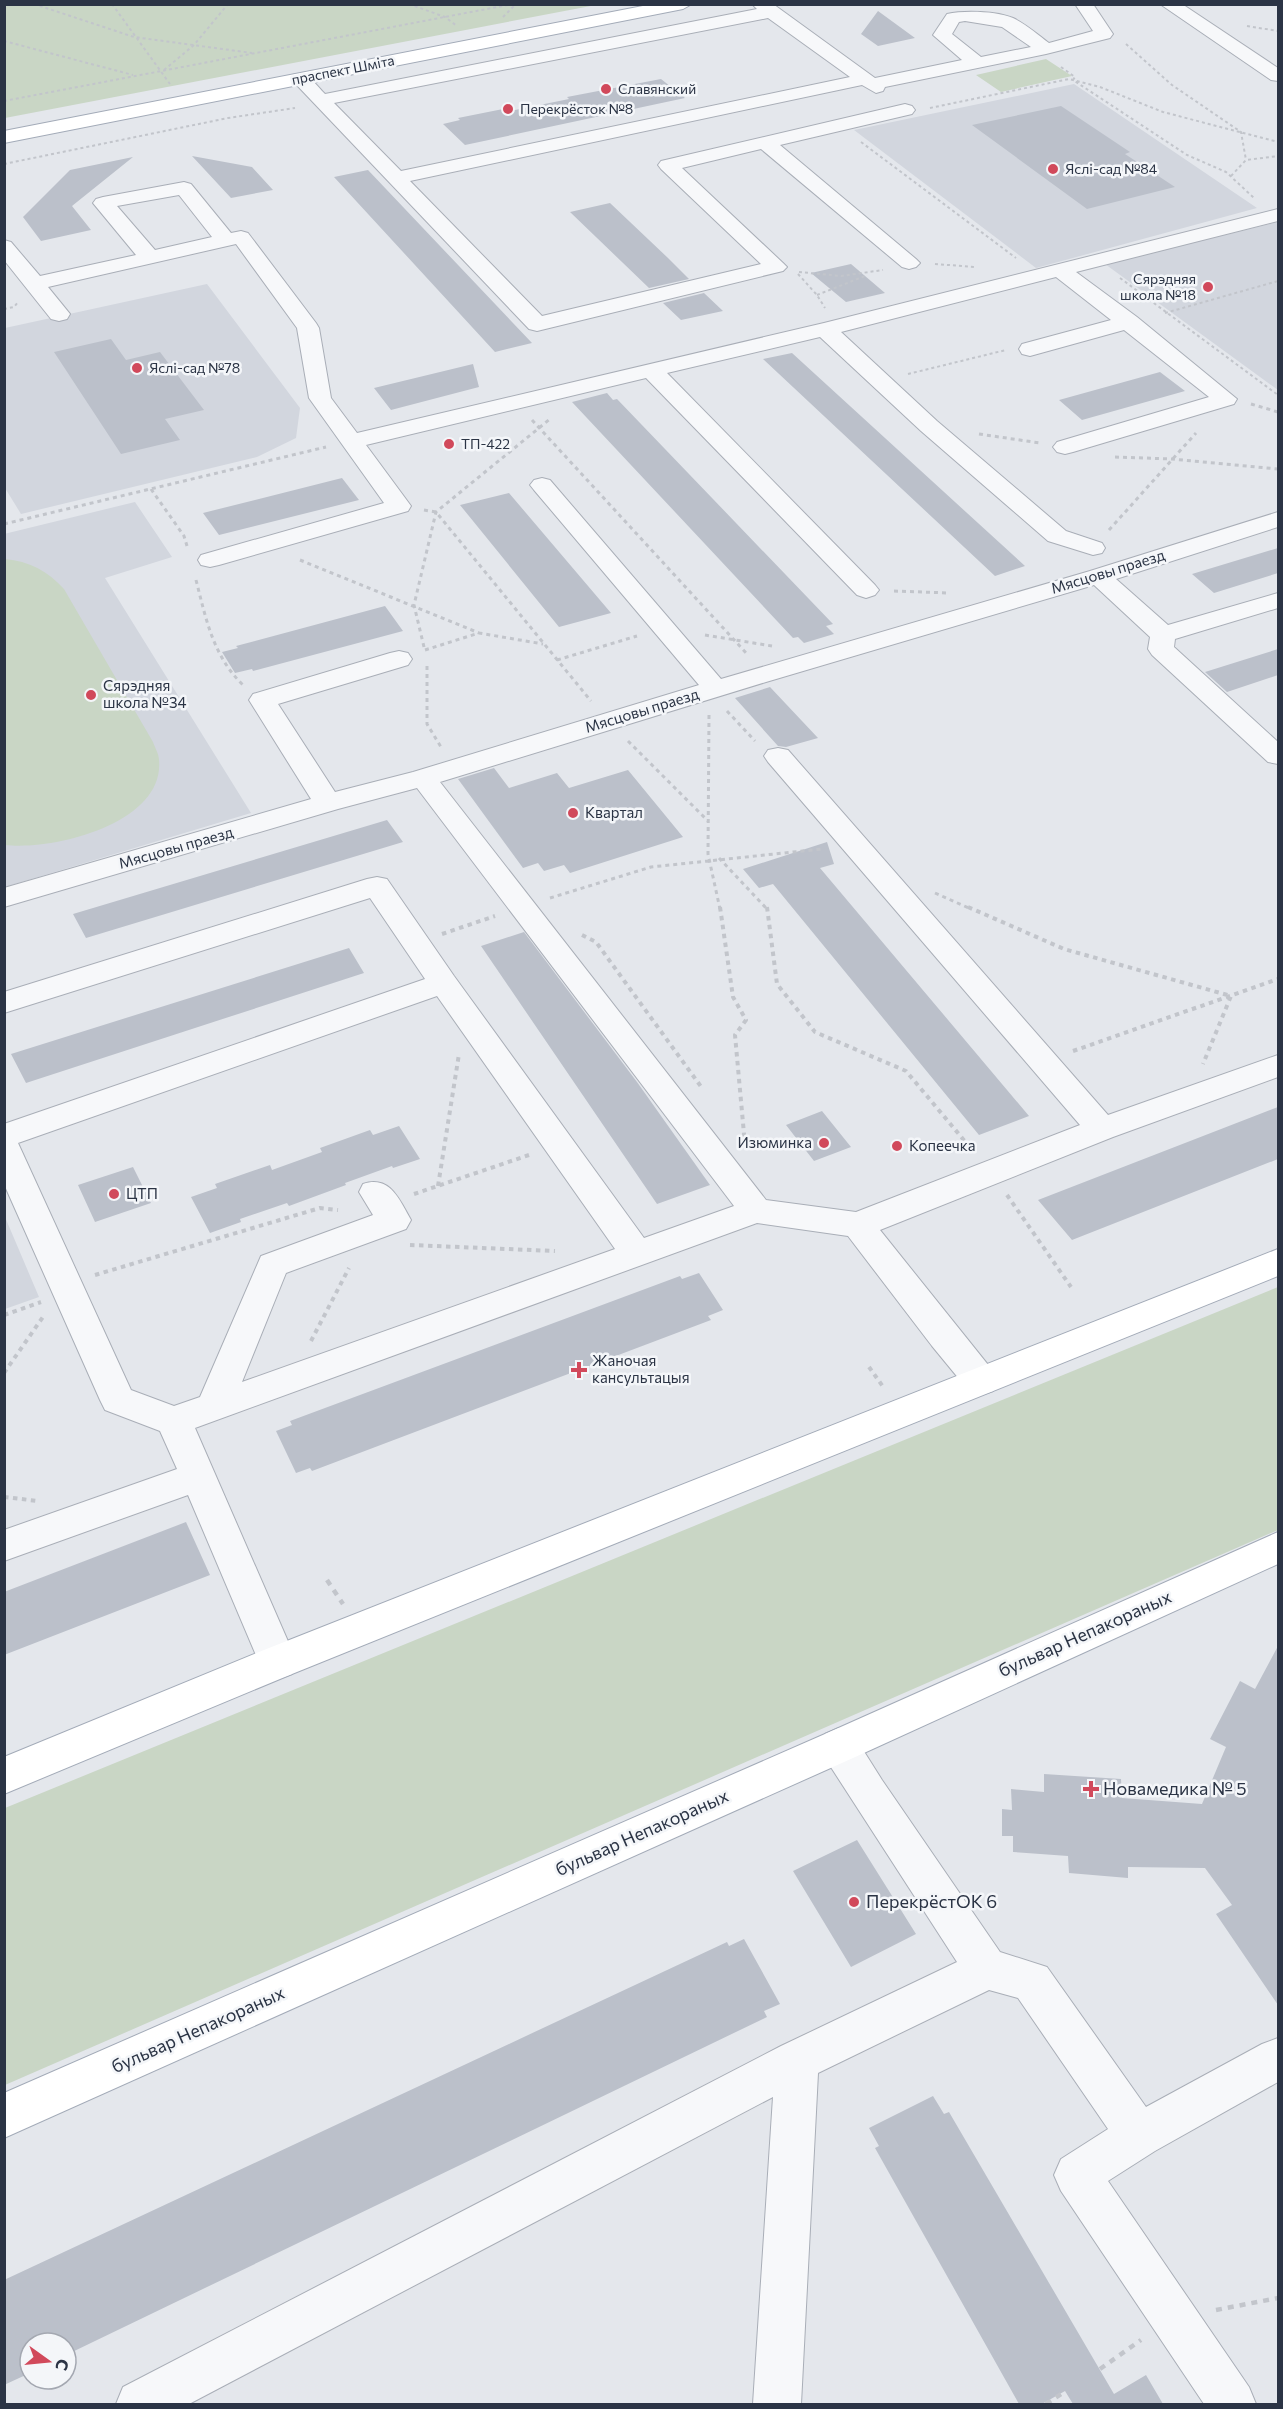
<svg xmlns="http://www.w3.org/2000/svg" width="1283" height="2409" font-family="Commissioner,sans-serif">
  <style>
    .built { fill: #d2d6de }
    .green { fill: #c9d6c5 }
    .building { fill: #bbc0ca }
    .lines { fill: none; stroke-linecap: round; stroke-linejoin: round }
    .minor-casing { stroke: #a9aeb7; stroke-width: 2 }
    .major-casing { stroke: #a3abb8; stroke-width: 2 }
    .path-far3 { stroke: #c2c5cb; stroke-width: 2; stroke-dasharray: 3 3; stroke-linecap: butt }
    .path-far2 { stroke: #c2c5cb; stroke-width: 3; stroke-dasharray: 4 4; stroke-linecap: butt }
    .path-far1 { stroke: #c2c5cb; stroke-width: 4; stroke-dasharray: 4.5 4.5; stroke-linecap: butt }
    .path { stroke: #c2c5cb; stroke-width: 4.5; stroke-dasharray: 6 6; stroke-linecap: butt }
    .minor { fill: #f7f8fa; fill-rule: evenodd }
    .major { fill: #fff; fill-rule: evenodd }
    .poi-dot { fill: #d1495b; stroke: #f4f6f9; stroke-width: 2 }
    .labels { text-anchor: middle; stroke-width: 5; stroke-linejoin: round; paint-order: stroke }
    .far-street-label { font-size: 14px; fill: #2b3445; stroke: #f4f6f9 }
    .far-poi-label { font-size: 14px; fill: #2b3445; stroke: #f4f6f9; text-anchor: start }
    .street-label { font-size: 15px; fill: #2b3445; stroke: #f4f6f9 }
    .poi-label { font-size: 15px; fill: #2b3445; stroke: #f4f6f9; text-anchor: start }
    .near-street-label { font-size: 18px; fill: #2b3445; stroke: #f4f6f9 }
    .near-poi-label { font-size: 18px; fill: #2b3445; stroke: #f4f6f9; text-anchor: start }
  </style>
  <rect width="100%" height="100%" fill="#e4e7ec"/>
  <path class="built" d="M1074,84l183,124 -221,60 -182,-138z
    M1278,222v168l-173,-126z
    M207,284l93,124 -4,30 -39,19 -236,57 -16,-26v-160z
    M135,502l37,55 -67,21 146,235 -246,74 -1,-353z
    M5,1217l34,80 -34,12h-1z"/>
  <path class="green" d="M5,4h591v1l-591,113z
    M1046,59l26,17 -71,16 -25,-17z
    M5,559c24,2 43,12 59,30l89,153c2,6 6,12 6,18 6,64 -107,91 -154,85z
    M1278,1287v243l-1273,555v-277z"/>
  <path class="building" d="M878,11l37,27 -37,8 -17,-12z
    M661,79l24,19 -220,47 -22,-21 17,-4 -2,-2 45,-9 12,1 54,-11 -2,-2z
    M1061,106l69,46 -5,2 50,33 -88,22 -115,-84z
    M192,156l60,11 21,23 -42,8z
    M133,157l-61,49 19,24 -50,11 -18,-24 47,-47z
    M368,170l164,173 -37,9 -161,-175z
    M610,203l58,55 21,21 -40,9 -79,-76z
    M851,264l34,29 -39,9 -35,-29z
    M704,293l19,18 -42,9 -18,-17z
    M111,339l15,21 34,-8 44,58 -39,9 15,21 -59,14 -67,-102z
    M792,353l233,213 -30,10 -232,-217z
    M473,364l6,23 -88,23 -17,-22z
    M1160,372l25,19 -103,29 -23,-20z
    M607,393l6,7 4,-1 216,225 -7,2 8,8 -30,9 -6,-6 -5,1 -221,-236z
    M342,478l17,22 -140,35 -16,-22z
    M509,493l102,120 -52,14 -99,-122z
    M1278,548v25l-64,20 -22,-19z
    M385,606l18,25 -150,40 -1,-2 -17,4 -13,-21 16,-4 -2,-2z
    M1278,649v26l-51,17 -22,-20z
    M770,687l48,51 -32,9 -8,-1 -43,-48z
    M494,768l15,20 48,-15 12,15 59,-18 55,67 -113,36 -6,-8 -20,6 -6,-8 -15,5 -65,-89z
    M387,820l16,22 -317,96 -13,-24z
    M827,842l7,22 -14,4 209,248 -50,19 -206,-251 -14,4 -16,-19z
    M524,932l113,150 73,103 -53,19 -176,-258z
    M349,948l15,25 -338,110 -15,-29z
    M1278,1107v52l-206,81 -34,-40z
    M822,1111l29,36 -37,14 -28,-36z
    M399,1126l21,33 -27,9 -1,-2 -47,17 1,2 -57,21 -2,-3 -47,16 1,3 -31,11 -19,-36 26,-9 -2,-4 55,-19 2,5 50,-18 -2,-4 50,-18 3,5z
    M133,1167l18,36 -56,19 -17,-37z
    M699,1273l24,37 -15,6 3,4 -399,151 -2,-3 -14,5 -20,-42 16,-6 -2,-4 390,-145 2,3z
    M186,1522l24,53 -206,80v-63z
    M1278,1646v359l-62,-91 16,-9 -27,-37 -77,-1v11l-59,-5 -1,-17 -55,-4v-16h-11v-27l10,1 -1,-21 33,3v-18l77,5 1,19 80,6 24,-57 -16,-8 30,-58 15,8z
    M857,1840l59,94 -65,33 -58,-96z
    M744,1939l36,65 -16,7 3,6 -701,338v-12h-36v30l-26,12v-105l723,-338 2,4z
    M933,2096l11,18 5,-2 165,282 32,-19 17,29h-90l-8,-13 -23,13h-23l-144,-256 4,-2 -10,-18z"/>
  <g class="lines">
    <defs>
      <path id="minor" d="M752,4h21l102,74 87,-18 -29,-25 14,-21c17,-4 50,-3 66,4 13,6 25,17 36,25l44,-12 -18,-27h18l20,30 -3,4 -64,16 -161,33 -2,4 -7,2 -14,-8 -452,96 132,135 219,-52 -100,-95 -3,-4 3,-4 244,-57 7,2 3,4 -3,4 -132,31 136,114 4,4 -4,4 -7,2 -7,-2 -141,-118 -79,19 101,95 4,4 -4,4 -246,60 -8,-2 -238,-250 2,-4c15,-4 22,9 32,19l432,-85zM768,18l82,59 -449,94 -67,-68zM965,21l37,6 29,20 -50,10 -29,-23 7,-12z
        M1160,4h22l96,64v13l-7,-1z
        M184,182l7,2 40,49 10,-2 7,2 68,90 3,5 12,70 26,35 467,-110 454,-114v12l-202,51 61,45 100,82 -3,5 -161,48 -8,2 -8,-2 -4,-5 4,-5 152,-45 -85,-67 -94,26 -8,-2 -3,-5 3,-5 89,-24 -55,-43 -215,55 96,89 129,110 36,12 3,5 -3,5 -9,2 -45,-14 -127,-110 -101,-94 -153,36 208,212 4,5 -4,5 -9,3 -9,-3 -211,-217 -280,67 45,61 -3,5 -189,54 -9,2 -9,-2 -3,-5 3,-5 183,-52 -75,-105 -12,-70 -61,-84 -188,43 22,27 -3,5 -8,2 -8,-2 -47,-59v-20l7,2 29,34 96,-21 -43,-52 3,-4 7,-2zM179,195l33,42 -57,13 -38,-44z
        M542,478l8,2 171,199 369,-108 188,-59v15l-162,52 52,46 110,-32v15l-103,31 -1,8 104,95v22l-10,-2 -116,-107 -4,-6 2,-12 -56,-52 -328,97 -326,100 326,418 90,12 224,-87 -312,-363 -4,-6 4,-6 10,-2 10,2 320,365 170,-60v22l-165,60 -233,93 113,141 6,10 -6,10 -12,4 -12,-4 -37,-45 -84,-110 -91,-13 -562,205 102,234 -5,12 -14,5 -14,-5 -76,-179 -184,66v-31l173,-61 -17,-38 -55,-21 -5,-10 -96,-216v-60l421,-145 -55,-81 -366,115v-21l363,-113 10,-2 10,2 67,97 190,262 90,-32 -317,-418 -79,21 -334,98v-19l307,-89 -62,-99 4,-6 137,-41 9,-2 9,2 4,6 -4,6 -130,39 57,88 78,-20 286,-87 -165,-195 -4,-5 4,-5zM437,996l178,253 -373,133 44,-109 120,-44 5,-9c-12,-21 -21,-45 -48,-36l-4,8 14,23 -112,41 -61,141 -26,9 -43,-16 -113,-247z
        M839,1728l14,6 29,46 118,172 47,15 99,140 116,-63 16,-6v44l-123,69 -47,30 141,206 7,17h-52l-143,-213 -7,-16 7,-16 47,-30 -90,-131 -29,-8 -171,83 -17,331h-48l20,-307 -584,307h-73l7,-17 658,-341 176,-84 -132,-204 -6,-12 6,-12z"/>
      <path id="major" d="M653,4h39l-9,5 -679,134v-12z
        M1278,1249v27l-986,398 -288,120v-37l260,-107z
        M1278,1532v32l-425,194 -849,380v-45l821,-359z"/>
    </defs>
    <use href="#minor" class="minor-casing"/>
    <use href="#major" class="major-casing"/>
    <path class="path-far3" d="M34,4l100,33 118,16
      M112,4l58,80
      M409,4l36,13 12,9
      M503,17l12,-12
      M1247,26l31,5
      M4,41l129,34
      M1126,44l46,41 69,47 5,28
      M1061,67l14,10 -2,3 114,75 39,17 28,26
      M164,70l30,-25 34,-41
      M4,101l509,-97
      M930,108l139,-29 31,8 63,25 115,30
      M861,142l155,116
      M4,164l224,-46 67,-10
      M1231,176l15,-16 32,-4
      M935,264l40,3
      M799,272l42,4 42,-6
      M798,274l19,21 8,13
      M1120,278l158,117
      M817,295l48,-19
      M4,309l10,-2 4,-5
      M1165,313l113,-32
      M908,374l98,-24"/>
    <path class="path-far2" d="M1251,404l27,8
      M532,420l216,235
      M979,434l61,9
      M1115,457l57,2 106,10
      M151,489l33,47 3,10
      M424,510l12,2 155,189
      M4,524l322,-77
      M1109,530l87,-97
      M300,560l179,73
      M196,580c10,39 17,76 47,105
      M894,591l55,2
      M705,635l67,11
      M424,647l-10,-42 22,-93 114,-93
      M425,650l54,-17 64,11
      M557,660l80,-24
      M427,666v58l14,23
      M727,711l28,30
      M709,715l-1,139 12,55
      M628,741l80,80
      M719,858l48,51
      M935,893l36,16
      M550,898l101,-31 171,-18"/>
    <path class="path-far1" d="M720,907l13,90 13,23 -11,15 10,110
      M767,907l10,77 38,48 91,39 67,80
      M968,907l96,42 167,47 -28,68
      M442,934l53,-18
      M582,935l14,7 106,146
      M1073,1051l205,-72
      M438,1186l21,-132
      M414,1194l115,-39
      M1007,1195l64,92
      M410,1245l145,6
      M95,1275l225,-67 18,2
      M4,1315l37,-13
      M311,1341l38,-73
      M869,1367l15,21
      M4,1373l41,-59
      M4,1497l34,4"/>
    <path class="path" d="M327,1580l16,24
      M1216,2310l62,-12
      M1100,2369l41,-29
      M1046,2404l18,-12"/>
    <use href="#minor" class="minor"/>
    <use href="#major" class="major"/>
  </g>
  <g class="poi-dot">
    <circle cx="606" cy="89" r="6"/>
    <circle cx="508" cy="109" r="6"/>
    <circle cx="1053" cy="169" r="6"/>
    <circle cx="1208" cy="287" r="6"/>
    <circle cx="137" cy="368" r="6"/>
    <circle cx="449" cy="444" r="6"/>
    <circle cx="91" cy="695" r="6"/>
    <circle cx="573" cy="813" r="6"/>
    <circle cx="824" cy="1143" r="6"/>
    <circle cx="897" cy="1146" r="6"/>
    <circle cx="114" cy="1194" r="6"/>
    <path d="M576 1361h6v6h6v6h-6v6h-6v-6h-6v-6h6z"/>
    <path d="M1088 1780h6v6h6v6h-6v6h-6v-6h-6v-6h6z"/>
    <circle cx="854" cy="1902" r="6"/>
  </g>
  <g class="labels">
    <g class="far-street-label">
      <text transform="translate(343 70) rotate(-11)" y="5">праспект Шміта</text>
    </g>
    <g class="far-poi-label">
      <text x="618" y="94">Славянский</text>
      <text x="520" y="114">Перекрёсток №8</text>
      <text x="1065" y="174">Яслі-сад №84</text>
      <text x="1196" y="284" text-anchor="end">Сярэдняя<tspan x="1196" dy="16">школа №18</tspan></text>
      <text x="149" y="373">Яслі-сад №78</text>
      <text x="461" y="449">ТП-422</text>
    </g>
    <g class="street-label">
      <text transform="translate(1108 572) rotate(-17)" y="5">Мясцовы праезд</text>
      <text transform="translate(642 711) rotate(-17)" y="5">Мясцовы праезд</text>
      <text transform="translate(176 848) rotate(-16)" y="5">Мясцовы праезд</text>
    </g>
    <g class="poi-label">
      <text x="103" y="691">Сярэдняя<tspan x="103" dy="17">школа №34</tspan></text>
      <text x="585" y="818">Квартал</text>
      <text x="812" y="1148" text-anchor="end">Изюминка</text>
      <text x="909" y="1151">Копеечка</text>
      <text x="126" y="1199">ЦТП</text>
      <text x="592" y="1366">Жаночая<tspan x="592" dy="17">кансультацыя</tspan></text>
    </g>
    <g class="near-street-label">
      <text transform="translate(1085 1634) rotate(-24)" y="6">бульвар Непакораных</text>
      <text transform="translate(642 1833) rotate(-24)" y="6">бульвар Непакораных</text>
      <text transform="translate(198 2030) rotate(-24)" y="6">бульвар Непакораных</text>
    </g>
    <g class="near-poi-label">
      <text x="1103" y="1795">Новамедика № 5</text>
      <text x="866" y="1908">ПерекрёстОК 6</text>
    </g>
  </g>
  <rect width="1283" height="2409" fill="none" stroke="#2b3445" stroke-width="12"/>
  <g transform="translate(48 2361) rotate(105)"><circle r="28" fill="#f4f6f9" stroke="#a4a8b1" stroke-width="1.5"/>
  <path d="M0-4.5L10 22L0 15L-10 22Z" fill="#d1495b"/>
  <text y="-9" font-size="16" font-weight="bold" text-anchor="middle" fill="#2b3445">С</text>
  </g>
</svg>
